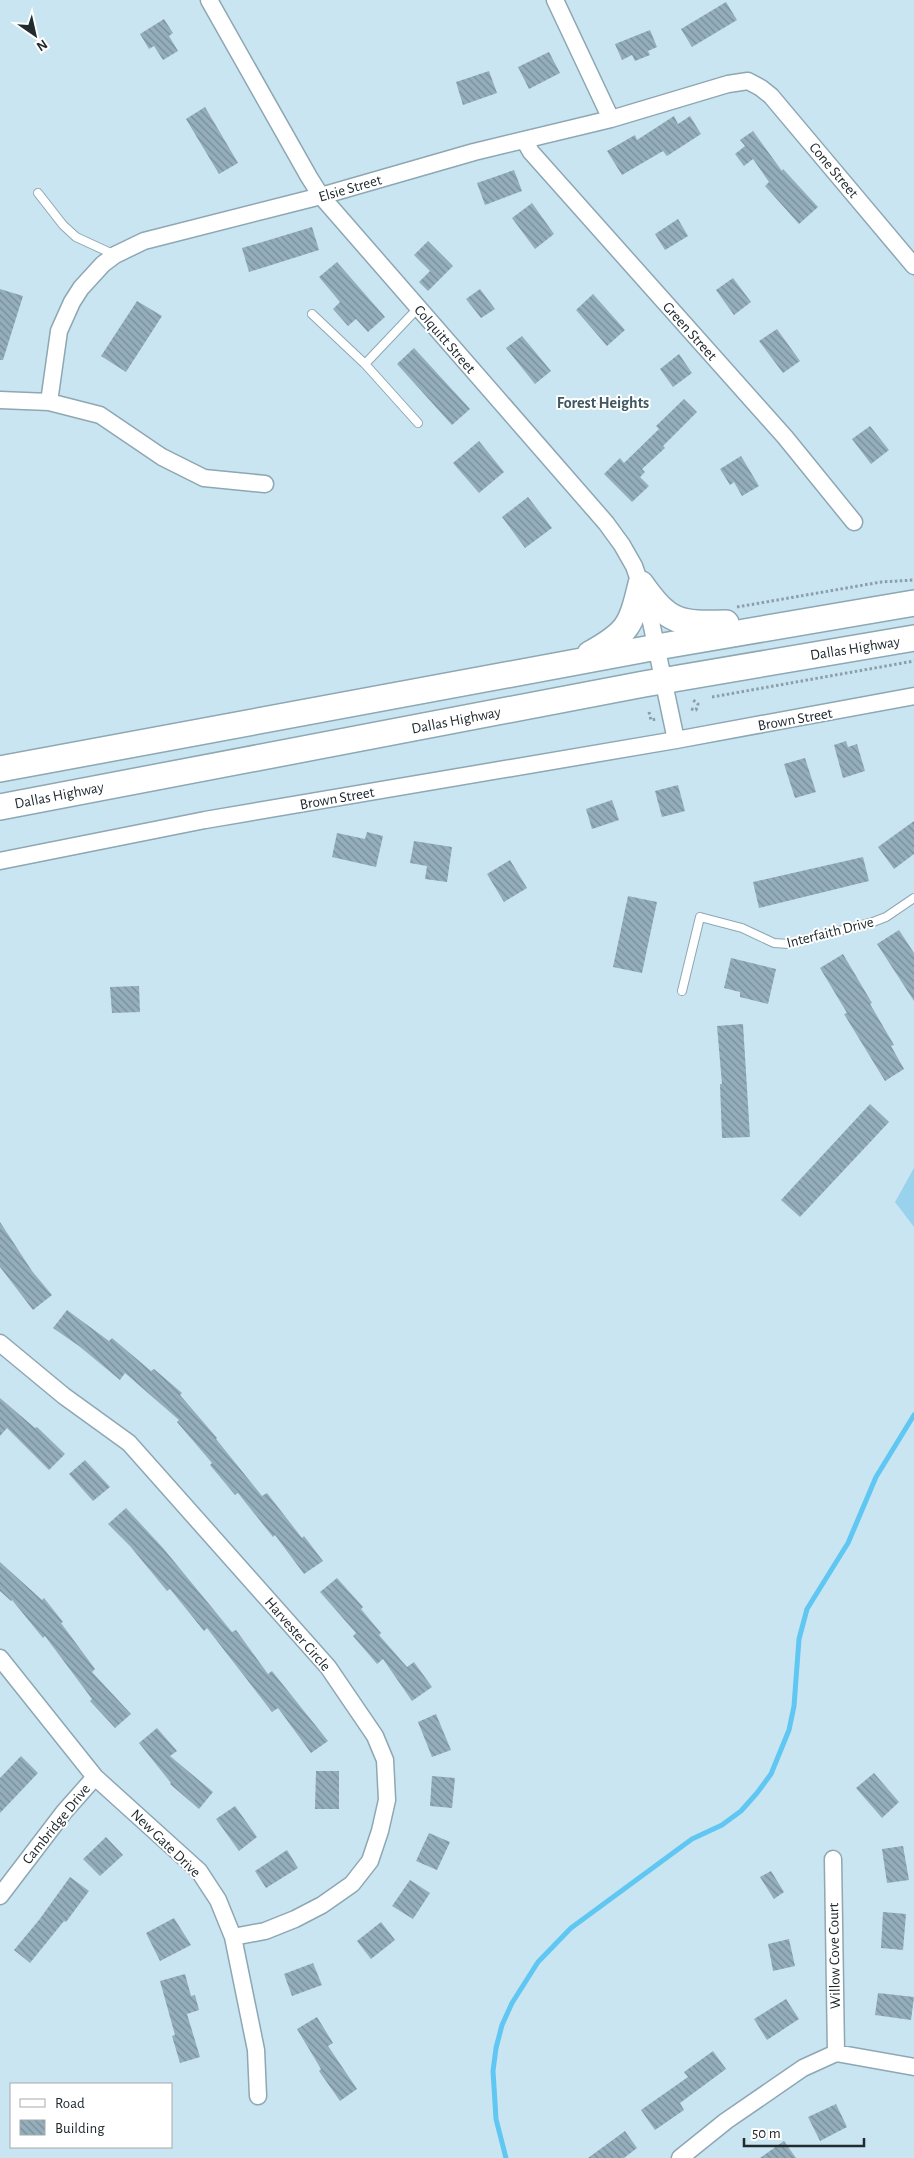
<svg xmlns="http://www.w3.org/2000/svg" width="914" height="2158" font-family="'Alegreya Sans',sans-serif">
  <style>
    .green { fill: #99d2ec }
    .lines { fill: none; stroke-linecap: round; stroke-linejoin: round }
    .stream { stroke: #5fc7f1; stroke-width: 5 }
    .building { fill: url(#building-back-hatch) }
    .service-casing { stroke: #8da7b3; stroke-width: 10 }
    .minor-casing { stroke: #8da7b3; stroke-width: 19 }
    .primary-casing { stroke: #8da7b3; stroke-width: 28 }
    .path { stroke: #8b9fa9; stroke-width: 3; stroke-dasharray: 2.5 2.5; stroke-linecap: butt }
    .service { stroke: #fff; stroke-width: 8 }
    .minor { stroke: #fff; stroke-width: 16 }
    .primary { stroke: #fff; stroke-width: 25 }
    .labels { text-anchor: middle; stroke-width: 4; stroke-linejoin: round; paint-order: stroke }
    .street-label { font-size: 15px; fill: #202a2f; stroke: #fff }
    .neighbourhood-label { font-size: 16px; font-weight: bold; fill: #405863; stroke: #fff }
  </style>
  <defs>
    <pattern id="building-back-hatch" width="6" height="6" patternUnits="userSpaceOnUse" patternTransform="scale(1.25)"><rect width="6" height="6" fill="#94aebb"/><path d="M-1 5l2 2M0 0l6 6M5-1l2 2" fill="none" stroke="#788e98"/></pattern>
  </defs>
  <rect width="100%" height="100%" fill="#cae5f2"/>
  <path class="green" d="M914,1168v59l-19,-25z"/>
  <g class="lines">
    <path class="stream" d="M506,2158l-10,-39 -3,-48 3,-23 6,-23 10,-22 26,-41 33,-34 121,-89 30,-14 19,-14 16,-18 14,-19 18,-44 5,-24 5,-67 8,-30 41,-66 28,-66 38,-62"/>
  </g>
  <path class="building" d="M726,2l11,18 -45,27 -11,-18z
    M164,19l9,14 -4,3 9,15 -15,9 -9,-14 -5,3 -9,-15z
    M650,30l7,17 -9,4 2,4 -15,6 -3,-6 -10,5 -7,-16z
    M549,52l11,21 -31,16 -11,-22z
    M489,71l8,22 -34,12 -7,-23z
    M205,107l33,56 -19,11 -33,-55z
    M674,116l4,8 12,-8 11,18 -34,22 -4,-5 -41,24 -15,-24 28,-16 2,5z
    M753,131l29,40 1,-2 35,38 -19,17 -34,-38 4,-4 -16,-23 -9,7 -9,-12 10,-8 -5,-6z
    M514,170l8,21 -37,14 -8,-22z
    M532,203l22,31 -19,15 -23,-31z
    M678,219l10,17 -23,14 -10,-16z
    M312,227l7,23 -70,22 -7,-24z
    M428,241l25,25 -25,25 -9,-9 11,-11 -16,-16z
    M337,262l48,55 -17,15 -12,-13 -8,7 -15,-17 7,-7 -21,-25z
    M733,278l18,24 -17,13 -18,-25z
    M0,289l23,7 -20,64h-3z
    M480,289l15,20 -14,9 -15,-19z
    M593,294l32,36 -18,16 -31,-36z
    M137,301l25,15 -36,56 -25,-16z
    M777,329l23,32 -17,12 -24,-32z
    M522,336l29,35 -16,13 -29,-36z
    M414,348l56,61 -18,16 -55,-61z
    M679,354l13,19 -19,14 -13,-18z
    M684,399l13,13 -34,34 2,2 -23,21 3,3 -5,5 9,9 -17,16 -28,-28 16,-16 4,5 35,-34 -3,-3z
    M870,426l19,24 -18,14 -19,-25z
    M479,441l25,31 -25,21 -26,-30z
    M741,456l18,30 -17,10 -8,-14 -4,3 -10,-16z
    M528,497l24,31 -27,20 -23,-31z
    M846,741l2,6 9,-3 8,27 -22,7 -9,-33z
    M805,758l11,34 -21,6 -11,-34z
    M678,785l7,26 -23,6 -7,-26z
    M612,800l7,20 -27,9 -6,-20z
    M914,821v33l-20,15 -16,-22z
    M367,832l16,4 -7,31 -44,-10 5,-24 28,6z
    M414,841l38,6 -5,35 -22,-3 2,-13 -17,-3z
    M863,857l6,24 -110,27 -6,-26z
    M510,860l17,28 -23,14 -17,-28z
    M628,896l29,6 -15,71 -29,-6z
    M899,930l15,23v48l-37,-57z
    M843,954l29,49 -2,1 24,41 -3,1 13,23 -19,12 -41,-67 3,-1 -27,-45z
    M731,958l45,11 -8,35 -28,-7v-5l-16,-4z
    M139,986l1,26 -28,1 -2,-26z
    M743,1024l7,113 -28,1 -2,-54h2l-5,-58z
    M870,1104l19,18 -89,95 -19,-17z
    M0,1222l32,49 20,24 -19,15 -33,-43z
    M67,1310l42,31 3,-3 39,33 3,-2 28,24 -2,2 37,43 -1,1 46,57 5,-3 35,45 2,-2 19,25 -19,13 -29,-39 -2,2 -35,-44 -3,2 -25,-30 2,-2 -35,-41 2,-2 -54,-47 -5,7 -41,-34 -26,-18z
    M0,1398l35,30 2,-1 28,27 -16,16 -42,-42 -7,8z
    M85,1460l25,27 -17,14 -24,-27z
    M126,1508l37,40 69,84 4,-2 32,44 4,-3 56,70 -17,12 -33,-45 -6,4 -65,-84 -3,3 -34,-42 -3,2 -37,-45 -22,-22z
    M0,1562l42,38 2,-2 19,24 -2,1 34,46 -3,3 39,42 -16,14 -25,-27 2,-2 -47,-63 -2,2 -31,-38 -1,1 -11,-10z
    M337,1578l26,29 -2,2 20,24 -2,2 28,32 7,-5 18,25 -20,14 -29,-42 -6,5 -24,-28 3,-3 -36,-41z
    M436,1714l15,36 -19,7 -14,-35z
    M157,1728l20,23 -7,5 43,36 -14,17 -29,-25 1,-1 -32,-40z
    M21,1756l17,17 -38,40v-35z
    M316,1771h23v38h-24z
    M874,1773l25,29 -17,16 -26,-30z
    M432,1776l23,2 -3,30 -22,-2z
    M235,1806l22,31 -18,14 -23,-32z
    M429,1833l21,9 -13,28 -21,-9z
    M106,1837l17,18 -23,21 -17,-17z
    M903,1846l6,34 -22,3 -5,-34z
    M287,1850l11,18 -32,20 -11,-17z
    M771,1871l13,21 -10,7 -14,-22z
    M70,1877l19,14 -23,31 -2,-1 -34,42 -16,-13 25,-30z
    M410,1880l20,13 -17,26 -21,-13z
    M883,1912l23,2 -3,36 -22,-2z
    M174,1918l17,27 -31,16 -14,-28z
    M381,1922l14,18 -24,19 -14,-18z
    M789,1939l6,27 -22,5 -5,-27z
    M313,1963l9,22 -30,11 -8,-22z
    M185,1974l6,22 4,-1 4,15 -12,4 13,43 -20,6 -8,-27 3,-1 -15,-54z
    M878,1993l36,4 -3,23 -36,-5z
    M786,1999l13,20 -32,21 -13,-21z
    M317,2017l16,26 -5,3 29,43 -17,12 -21,-30 2,-2 -24,-40z
    M713,2051l13,18 -46,34 4,7 -29,20 -14,-20 47,-33 -4,-5z
    M836,2104l11,23 -27,14 -12,-24z
    M625,2131l12,17 -13,10h-36z
    M784,2141l12,17h-36z"/>
  <g class="lines">
    <defs>
      <path id="service" d="M38,193l25,32 13,12 39,18
        M312,314l53,50
        M418,423l-53,-59 53,-56
        M682,991l18,-74 42,11 32,15 15,1 84,-22 13,-5 28,-19"/>
      <path id="minor" d="M209,0l100,177 12,19 285,327 16,22 12,21 13,37 29,137
        M555,0l56,119
        M524,140l7,12 254,285 69,85
        M0,400l49,2 51,13 62,42 42,21 61,6
        M49,402l10,-71 13,-29 9,-14 22,-24 12,-9 29,-14 177,-45 153,-44 137,-33 117,-35 20,-3 13,7 10,8 143,170
        M0,861l205,-41 471,-80 238,-44
        M0,1343l64,53 65,47 199,224 47,69 10,24 2,40 -7,31 -10,30 -18,23 -30,21 -27,14 -30,12 -32,6
        M0,1658l95,119 104,94 19,29 15,37 23,113 2,46
        M833,1859l3,194
        M0,1896l64,-84 31,-35
        M680,2158l46,-37 77,-53 33,-15 78,14"/>
      <path id="primary" d="M641,584c28,40 39,40 85,39
        M590,654c38,-21 41,-28 51,-70
        M0,769l657,-122 257,-44
        M0,807l644,-123 270,-46"/>
    </defs>
    <use href="#service" class="service-casing"/>
    <use href="#minor" class="minor-casing"/>
    <use href="#primary" class="primary-casing"/>
    <path class="path" d="M737,607l144,-25 33,-2
      M712,697l202,-36
      M691,709l5,1 2,-6 -5,-4
      M649,712l2,8 6,-1"/>
    <use href="#service" class="service"/>
    <use href="#minor" class="minor"/>
    <use href="#primary" class="primary"/>
  </g>
  <g class="labels">
    <g class="street-label">
      <text transform="translate(834 170) rotate(50)" y="5">Cone Street</text>
      <text transform="translate(350 188) rotate(-16)" y="5">Elsie Street</text>
      <text transform="translate(690 331) rotate(48)" y="5">Green Street</text>
      <text transform="translate(445 339) rotate(49)" y="5">Colquitt Street</text>
      <text transform="translate(855 648) rotate(-9)" y="5">Dallas Highway</text>
      <text transform="translate(795 719) rotate(-10)" y="5">Brown Street</text>
      <text transform="translate(456 720) rotate(-11)" y="5">Dallas Highway</text>
      <text transform="translate(59 795) rotate(-11)" y="5">Dallas Highway</text>
      <text transform="translate(337 798) rotate(-10)" y="5">Brown Street</text>
      <text transform="translate(830 932) rotate(-14)" y="5">Interfaith Drive</text>
      <text transform="translate(298 1634) rotate(49)" y="5">Harvester Circle</text>
      <text transform="translate(56 1824) rotate(-51)" y="5">Cambridge Drive</text>
      <text transform="translate(166 1843) rotate(44)" y="5">New Gate Drive</text>
      <text transform="translate(834 1956) rotate(-91)" y="5">Willow Cove Court</text>
    </g>
    <g class="neighbourhood-label">
      <text x="603" y="408">Forest Heights</text>
    </g>
  </g>
  <rect x="10" y="2083" width="162" height="65" fill="#ffffff" stroke="#a6aaac"/>
  <rect x="20" y="2099" width="25" height="8" fill="#ffffff" stroke="#a6aaac"/>
  <text x="55" y="2108" font-size="15" fill="#202a2f">Road</text>
  <rect x="20" y="2120" width="25" height="15" fill="url(#building-back-hatch)" stroke="#a6aaac"/>
  <text x="55" y="2133" font-size="15" fill="#202a2f">Building</text>
  <g transform="translate(35 35) rotate(146)" stroke="#ffffff" stroke-width="4" paint-order="stroke">
  <path d="M0-4L9 19L0 12L-9 19Z" fill="#202a2f"/>
  <text y="-8" font-size="14" font-weight="bold" text-anchor="middle" fill="#202a2f">N</text>
  </g>
  <path d="M744 2138v8h120v-8" fill="none" stroke="#202a2f" stroke-width="2.5"/>
  <text x="752" y="2138" font-size="15" fill="#202a2f" stroke="#ffffff" stroke-width="4" paint-order="stroke">50 m</text>
</svg>
